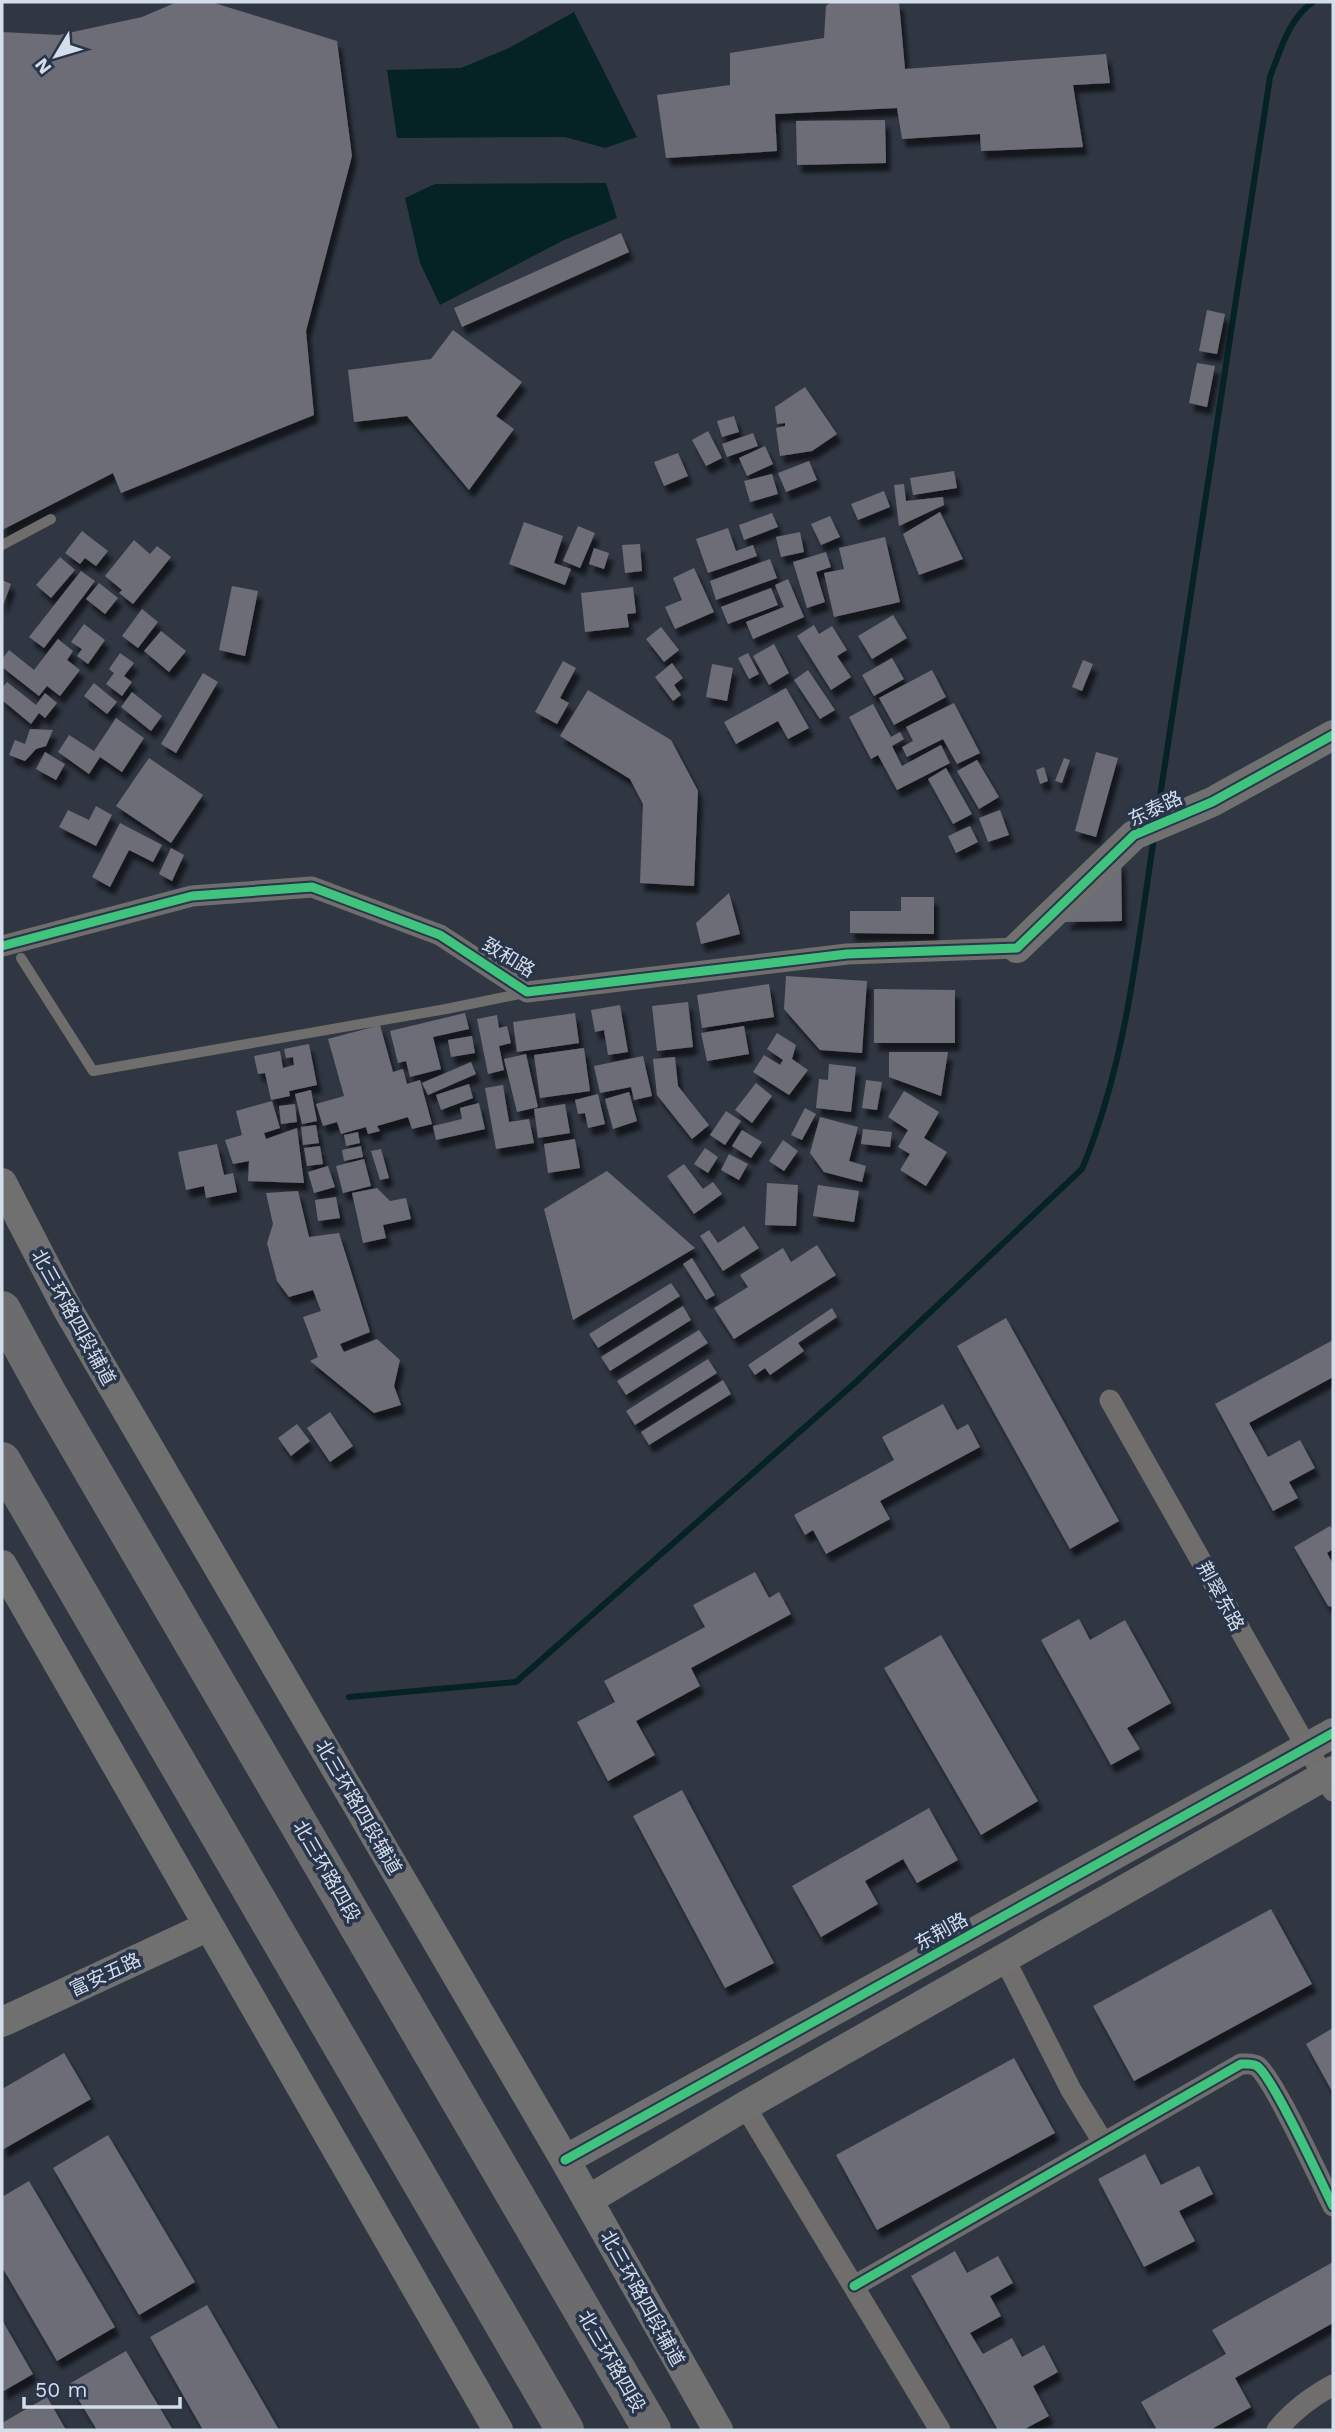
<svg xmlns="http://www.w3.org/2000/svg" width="1335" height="2432" font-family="'Work Sans','Noto Sans SC',sans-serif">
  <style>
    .water { fill: #052225 }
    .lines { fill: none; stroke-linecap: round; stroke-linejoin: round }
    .stream { stroke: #052225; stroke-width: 6 }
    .building { fill: #6d6d78; filter: url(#shadow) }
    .lane { stroke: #706d6d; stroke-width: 10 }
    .street { stroke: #706d6d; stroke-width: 21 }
    .secondary { stroke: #717071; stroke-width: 30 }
    .highway { stroke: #6c6c6e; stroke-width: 38 }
    .cycleway-casing { stroke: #28354b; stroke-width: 13 }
    .cycleway { stroke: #40c37c; stroke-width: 9 }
    .labels { text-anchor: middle; stroke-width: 7; stroke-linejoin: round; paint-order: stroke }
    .street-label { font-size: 19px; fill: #d4ddea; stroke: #28354b }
  </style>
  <defs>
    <filter id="shadow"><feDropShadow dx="4.5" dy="8" stdDeviation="2" flood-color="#0009"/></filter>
  </defs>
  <rect width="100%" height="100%" fill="#303743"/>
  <path class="water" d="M574,12l63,125 -32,11 -40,-11 -168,1 -10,-68 74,-2 48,-20z
    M606,183l11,35 -53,22 -124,65 -20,-42 -15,-65 30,-14z"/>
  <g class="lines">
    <path class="stream" d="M1157,816l113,-739c10,-26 19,-59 43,-75
      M349,1697l167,-15 340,-300 226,-213c44,-105 55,-220 72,-332"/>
  </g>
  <path class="building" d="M177,2h34l126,39 15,115 -46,175 8,84 -193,78 -8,-20 -111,57v-498l57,3 83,-18z
    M831,2h68l6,67 201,-15 4,29 -37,2 10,62 -102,4 -1,-17 -78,5 -5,-31 -122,6 2,37 -111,7 -9,-63 73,-10v-32l94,-15 2,-32z
    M885,120l1,43 -89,2 -1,-44z
    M621,233l8,19 -167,75 -8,-19z
    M1207,310l18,4 -8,40 -18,-3z
    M453,330l69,52 -26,34 18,13 -45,61 -62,-74 -53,6 -6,-52 83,-11z
    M1197,363l18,3 -8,41 -18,-4z
    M805,387l32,47 -25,17 -32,5 -4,-28 9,-2v-3l-8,1 -2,-17z
    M734,416l5,16 -17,5 -5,-16z
    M708,431l14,27 -16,8 -14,-26z
    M753,433l5,13 -31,11 -5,-13z
    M765,446l8,18 -26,12 -8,-18z
    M678,453l10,23 -24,10 -10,-24z
    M809,461l8,19 -31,12 -8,-19z
    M954,471l3,17 -44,7 -3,-17z
    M772,474l6,20 -28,8 -6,-21z
    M904,484l2,17 37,-4 1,8 -45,21 -5,-41z
    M884,491l6,16 -32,13 -7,-16z
    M940,512l23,47 -44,16 -16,-41z
    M772,513l6,14 -34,13 -5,-15z
    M830,516l10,21 -19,8 -10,-21z
    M524,522l39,14 -9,27 17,6 -6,16 -56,-21z
    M578,526l17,7 -15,35 -17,-7z
    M728,528l8,23 17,-6 4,11 -49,17 -12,-34z
    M82,531l26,20 -12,15 -11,-8 -5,6 -15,-11z
    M800,532l4,20 -23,5 -5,-20z
    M885,537l15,65 -66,15 -10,-44 20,-4 -5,-21z
    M134,540l16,14 7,-8 14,11 -38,47 -14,-11 3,-3 -17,-14z
    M640,544l2,27 -17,2 -3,-28z
    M594,548l15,5 -5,16 -15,-5z
    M826,552l5,15 -15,5 9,30 -18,6 -14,-46z
    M60,557l15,13 -24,28 -15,-13z
    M770,559l7,19 -61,22 -6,-19z
    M694,568l20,44 -39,17 -10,-22 17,-7 -9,-22z
    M81,571l14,10 -51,67 -15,-11z
    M788,579l16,38 -51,22 -7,-17 38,-15 -9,-22z
    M2,580l9,4 -9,24z
    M99,583l19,15 -13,16 -19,-15z
    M232,586l26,5 -13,65 -26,-6z
    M633,587l3,26 -9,1 2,13 -44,5 -4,-39z
    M771,588l7,17 -50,19 -7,-17z
    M142,609l16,13 -20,26 -16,-12z
    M893,615l14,23 -35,21 -14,-23z
    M84,624l21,16 -17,24 -11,-8 5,-7 -11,-7z
    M814,625l5,9 13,-8 15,24 -10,6 14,21 -20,13 -34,-54z
    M661,627l18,23 -15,12 -18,-23z
    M161,631l25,20 -17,21 -25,-21z
    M58,639l15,12 -6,9 13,10 -20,26 -13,-10 -8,10 -37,-29v-8l7,-9 25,20z
    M774,644l15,29 -20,12 -16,-29z
    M120,653l14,10 -10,13 8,6 -10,14 -16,-12 8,-11 -5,-4z
    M748,653l11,21 -10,5 -11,-21z
    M892,658l12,21 -30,17 -12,-21z
    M1083,660l10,4 -11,27 -10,-4z
    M563,661l13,7 -16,30 9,5 -12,21 -22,-12z
    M672,663l11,15 -9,7 7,10 -8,6 -18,-24z
    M712,664l21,4 -6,33 -21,-4z
    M808,670l27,40 -15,9 -26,-39z
    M932,670l14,27 -52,28 -15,-27z
    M203,673l15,9 -42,71 -15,-9z
    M7,682l29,23 9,-12 12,10 -12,15 -6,-5 -8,11 -29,-24v-12z
    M94,683l23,19 -10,12 -23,-18z
    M786,688l23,40 -21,11 -10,-18 -42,23 -12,-22z
    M588,690l83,50 27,51 -4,95 -54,-3 3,-79 -13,-25 -70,-43z
    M132,692l30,24 -11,15 -30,-24z
    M954,703l26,50 -23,11 -14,-25 -36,18 -5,-10 11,-6 -7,-14z
    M873,704l18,33 9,-5 4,7 -12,7 10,20 39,-21 9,18 -53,27 -19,-35 -7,4 -22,-42z
    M116,718l28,20 -22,34 -22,-15 -11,17 -31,-22 11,-17 25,16z
    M30,729l23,1 -7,16 -10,3 -11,12 -16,-6 6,-15 10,4z
    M45,752l20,12 -9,16 -20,-11z
    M1096,752l22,6 -22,79 -21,-6z
    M149,758l54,37 -32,48 -55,-37z
    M1064,758l6,2 -8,23 -7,-2z
    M977,760l22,37 -20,12 -22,-38z
    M1044,767l4,14 -8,3 -4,-14z
    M946,768l26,46 -19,10 -25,-45z
    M96,806l16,9 -16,31 -37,-19 9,-17 21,10z
    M1000,810l9,25 -21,7 -9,-24z
    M120,823l42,22 -9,17 -24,-12 -19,37 -18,-10z
    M970,826l8,16 -22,11 -8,-17z
    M171,848l13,7 -12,26 -13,-7z
    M1121,859l1,62 -58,1z
    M729,893l11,41 -39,10 -5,-21z
    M901,897h33v37l-84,-1v-22h51z
    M786,976l81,5 -5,72 -42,-3 -36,-41z
    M769,984l5,33 -72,11 -5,-33z
    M874,989l81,1v53h-81z
    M688,1002l5,45 -36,4 -5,-45z
    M620,1005l8,47 -20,3 -4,-25 -9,2 -4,-22z
    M465,1013l4,16 -36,8 8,32 -31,8 -4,-16 -8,2 -8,-32z
    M575,1013l4,30 -62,9 -4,-30z
    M497,1015l2,13 8,-2 4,17 -12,3 5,24 -16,4 -11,-55z
    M380,1025l13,47 10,-3 4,15 13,-4 12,44 -20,5 -4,-12 -31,9 3,5 -12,3 -2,-7 -25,7 -4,-12 -14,4 -7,-22 28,-8 -16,-57z
    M744,1026l5,28 -42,7 -6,-28z
    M777,1033l19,12 -4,14 16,11 -19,25 -36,-23 11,-17 16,10 3,-5 -16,-11z
    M472,1036l3,17 -24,4 -3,-17z
    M309,1044l8,41 -28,6 1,5 -19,4 -6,-27 -7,1 -4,-18 26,-5 3,17 11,-3 -1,-8 -7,1 -2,-9z
    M584,1048l6,43 -50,7 -6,-43z
    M889,1052h59l-7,44 -52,-19z
    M526,1054l12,53 -21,5 -13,-53z
    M643,1056l9,40 -18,4 -3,-13 -31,6 -6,-27z
    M675,1057l3,29 31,39 -17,14 -35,-44 -4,-36z
    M471,1062l5,12 -48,21 -6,-12z
    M829,1064l27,3 -5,45 -35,-4 3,-29 9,1z
    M866,1080l16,2 -5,28 -15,-2z
    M756,1083l16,13 -20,27 -17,-13z
    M469,1084l4,14 -32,12 -5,-15z
    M503,1085l6,37 20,-3 5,24 -38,6 -11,-61z
    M311,1090l6,31 -15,3 -7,-30z
    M904,1091l35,21 -15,26 23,14 -21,34 -26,-16 10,-16 -12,-7 10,-17 -20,-13z
    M629,1092l8,29 -24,8 -8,-30z
    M598,1094l7,30 -17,4 -3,-15 -7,1 -3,-14z
    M272,1101l8,27 -16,5 2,6 31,-11 7,55 -56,-2 1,-20 -16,3 -8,-24 17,-5 -6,-24z
    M479,1103l6,26 -49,11 -3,-14 29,-7 -2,-11z
    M295,1104l2,18 -16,2 -2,-18z
    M565,1104l5,29 -32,5 -4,-29z
    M805,1108l11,6 -14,26 -11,-5z
    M726,1111l15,10 -16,24 -15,-10z
    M820,1117l38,10 -9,34 17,5 -4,16 -38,-10 -14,-19z
    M316,1125l3,18 -16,2 -2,-18z
    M863,1129l29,3 -2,15 -29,-3z
    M742,1130l20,12 -11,16 -19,-12z
    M358,1132l2,11 -14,3 -2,-11z
    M575,1139l5,29 -32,5 -4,-29z
    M783,1140l15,11 -14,20 -15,-10z
    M217,1144l7,31 9,-2 4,19 -31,6 -2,-12 -18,4 -8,-38z
    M320,1146l3,18 -16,2 -3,-18z
    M361,1146l2,11 -19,4 -2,-11z
    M705,1148l13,9 -10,16 -14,-9z
    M381,1149l8,29 -9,2 -9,-29z
    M729,1154l19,10 -9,16 -18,-10z
    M364,1159l7,27 -28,7 -7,-27z
    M684,1164l19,25 10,-7 9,12 -28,20 -27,-38z
    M328,1166l7,21 -21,6 -6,-21z
    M607,1171l88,77 -122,72 -29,-111z
    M767,1183l31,2 -2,41 -31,-1z
    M818,1185l41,6 -5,31 -41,-6z
    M377,1188l13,13 16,-3 5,21 -28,6 3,13 -23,5 -11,-50z
    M298,1191l11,46 30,-4 31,99 -30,12 4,8 33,-13 23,21 -6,26 7,19 -27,8 -64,-52 8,-4 -15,-40 18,-6 -8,-21 -24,7 -12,-16 -10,-38 6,-19 -7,-31z
    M336,1197l4,21 -22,3 -3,-21z
    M744,1226l15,22 -36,23 -23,-35 9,-6 9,13z
    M817,1245l19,30 -102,64 -20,-31 34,-21 -8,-12 43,-27 8,14z
    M692,1258l23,37 -9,5 -23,-36z
    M671,1283l9,13 -82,52 -9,-14z
    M683,1306l8,14 -81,51 -9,-14z
    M832,1308l5,9 -39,26 6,8 -34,24 -5,-7 -10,7 -7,-10z
    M1006,1318l113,203 -49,28 -113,-203z
    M699,1330l9,13 -82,52 -9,-14z
    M1333,1340v37l-84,46 19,34 32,-17 15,28 -26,14 9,16 -25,13 -58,-107z
    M708,1359l9,14 -82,52 -9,-14z
    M723,1380l8,14 -82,51 -8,-13z
    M943,1404l14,26 11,-6 12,23 -100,54 10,18 -64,35 -13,-24 -8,5 -11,-20 100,-55 -12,-23z
    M330,1412l23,34 -23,16 -23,-34z
    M297,1424l13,17 -19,15 -13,-18z
    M1330,1526l3,5v18l-6,4 6,11v43l-5,-1 -34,-59z
    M755,1572l14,26 10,-6 12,22 -100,54 9,18 -64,35 19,34 -47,26 -31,-59 38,-20 -11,-21 101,-54 -12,-22z
    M1079,1619l11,21 35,-20 46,83 -44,25 13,21 -29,16 -70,-125z
    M941,1635l97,166 -57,34 -97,-167z
    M682,1790l92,173 -49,25 -92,-172z
    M929,1808l29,52 -41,23 -14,-24 -38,22 13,23 -57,33 -29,-51z
    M1271,1909l41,75 -178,97 -41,-75z
    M1333,2028v65l-27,-49z
    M64,2053l27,46 -89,51v-61z
    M1014,2058l41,75 -178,97 -41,-75z
    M108,2135l87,147 -56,33 -86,-147z
    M1145,2154l16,31 38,-19 14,28 -34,17 16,30 -51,26 -46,-88z
    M29,2181l86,146 -58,34 -55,-94v-70z
    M955,2251l12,22 31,-17 15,27 -23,13 11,20 -31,17 13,21 29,-16 10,19 22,-12 14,27 -25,14 16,30 -26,14h-25l-87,-154z
    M1333,2262v61l-98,55 16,29 -41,23h-53l-16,-28 85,-48 -14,-24z
    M207,2305l72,125h-76l-53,-93z
    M2,2320l31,54 -31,18z
    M126,2351l47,79h-76l-28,-46z
    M47,2397l19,33h-64v-7z"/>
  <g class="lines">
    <path class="lane" d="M2,545l49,-26
      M21,958l72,113 353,-62 78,-16"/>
    <path class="street" d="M2,946l190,-50 120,-9 128,48 87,57 320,-38 170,-6
      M1110,1400l197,348 26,43
      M1004,1958l67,132 32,52
      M745,2106l195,324
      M854,2286l387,-222c6,0 11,-1 16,2 16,11 64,116 76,140
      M1277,2430c16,-20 34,-33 56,-45"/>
    <path class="secondary" d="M1017,948l117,-113 78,-33 121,-67
      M2,1183l65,125 498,852 153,270
      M2,1565l496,865
      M2,2022l207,-96
      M565,2160l768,-427
      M588,2200l157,-94 588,-335"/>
    <path class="highway" d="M2,1310l47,86 603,1034
      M2,1461l563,969"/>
    <defs>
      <path id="cycleway" d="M2,946l190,-50 120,-9 128,48 87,57 320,-38 170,-6 117,-113 78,-33 121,-67
        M565,2160l768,-427
        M854,2286l387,-222c6,0 11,-1 16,2 16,11 64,116 76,140"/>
    </defs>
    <use href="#cycleway" class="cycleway-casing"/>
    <use href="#cycleway" class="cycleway"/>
  </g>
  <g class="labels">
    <g class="street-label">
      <text transform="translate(1155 808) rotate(-25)" y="7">东泰路</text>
      <text transform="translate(509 957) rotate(31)" y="7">致和路</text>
      <text transform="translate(74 1317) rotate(61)" y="7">北三环路四段辅道</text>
      <text transform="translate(1221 1596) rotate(61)" y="7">荆翠东路</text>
      <text transform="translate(359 1807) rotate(60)" y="7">北三环路四段辅道</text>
      <text transform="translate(327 1871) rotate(60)" y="7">北三环路四段</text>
      <text transform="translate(941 1931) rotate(-29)" y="7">东荆路</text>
      <text transform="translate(105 1974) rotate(-25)" y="7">富安五路</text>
      <text transform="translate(643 2298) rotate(61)" y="7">北三环路四段辅道</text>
      <text transform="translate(612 2361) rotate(60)" y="7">北三环路四段</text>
    </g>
  </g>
  <rect width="1335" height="2432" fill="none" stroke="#d4ddea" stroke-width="7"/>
  <g transform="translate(56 56) rotate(232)" stroke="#28354b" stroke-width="5" paint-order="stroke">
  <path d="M0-5L12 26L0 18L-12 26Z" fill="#d4ddea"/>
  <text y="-10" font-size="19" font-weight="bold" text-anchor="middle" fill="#d4ddea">N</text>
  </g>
  <path d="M24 2397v10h156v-10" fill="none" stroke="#d4ddea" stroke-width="3.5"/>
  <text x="35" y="2397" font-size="21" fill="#d4ddea" stroke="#28354b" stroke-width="5" paint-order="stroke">50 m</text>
</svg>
